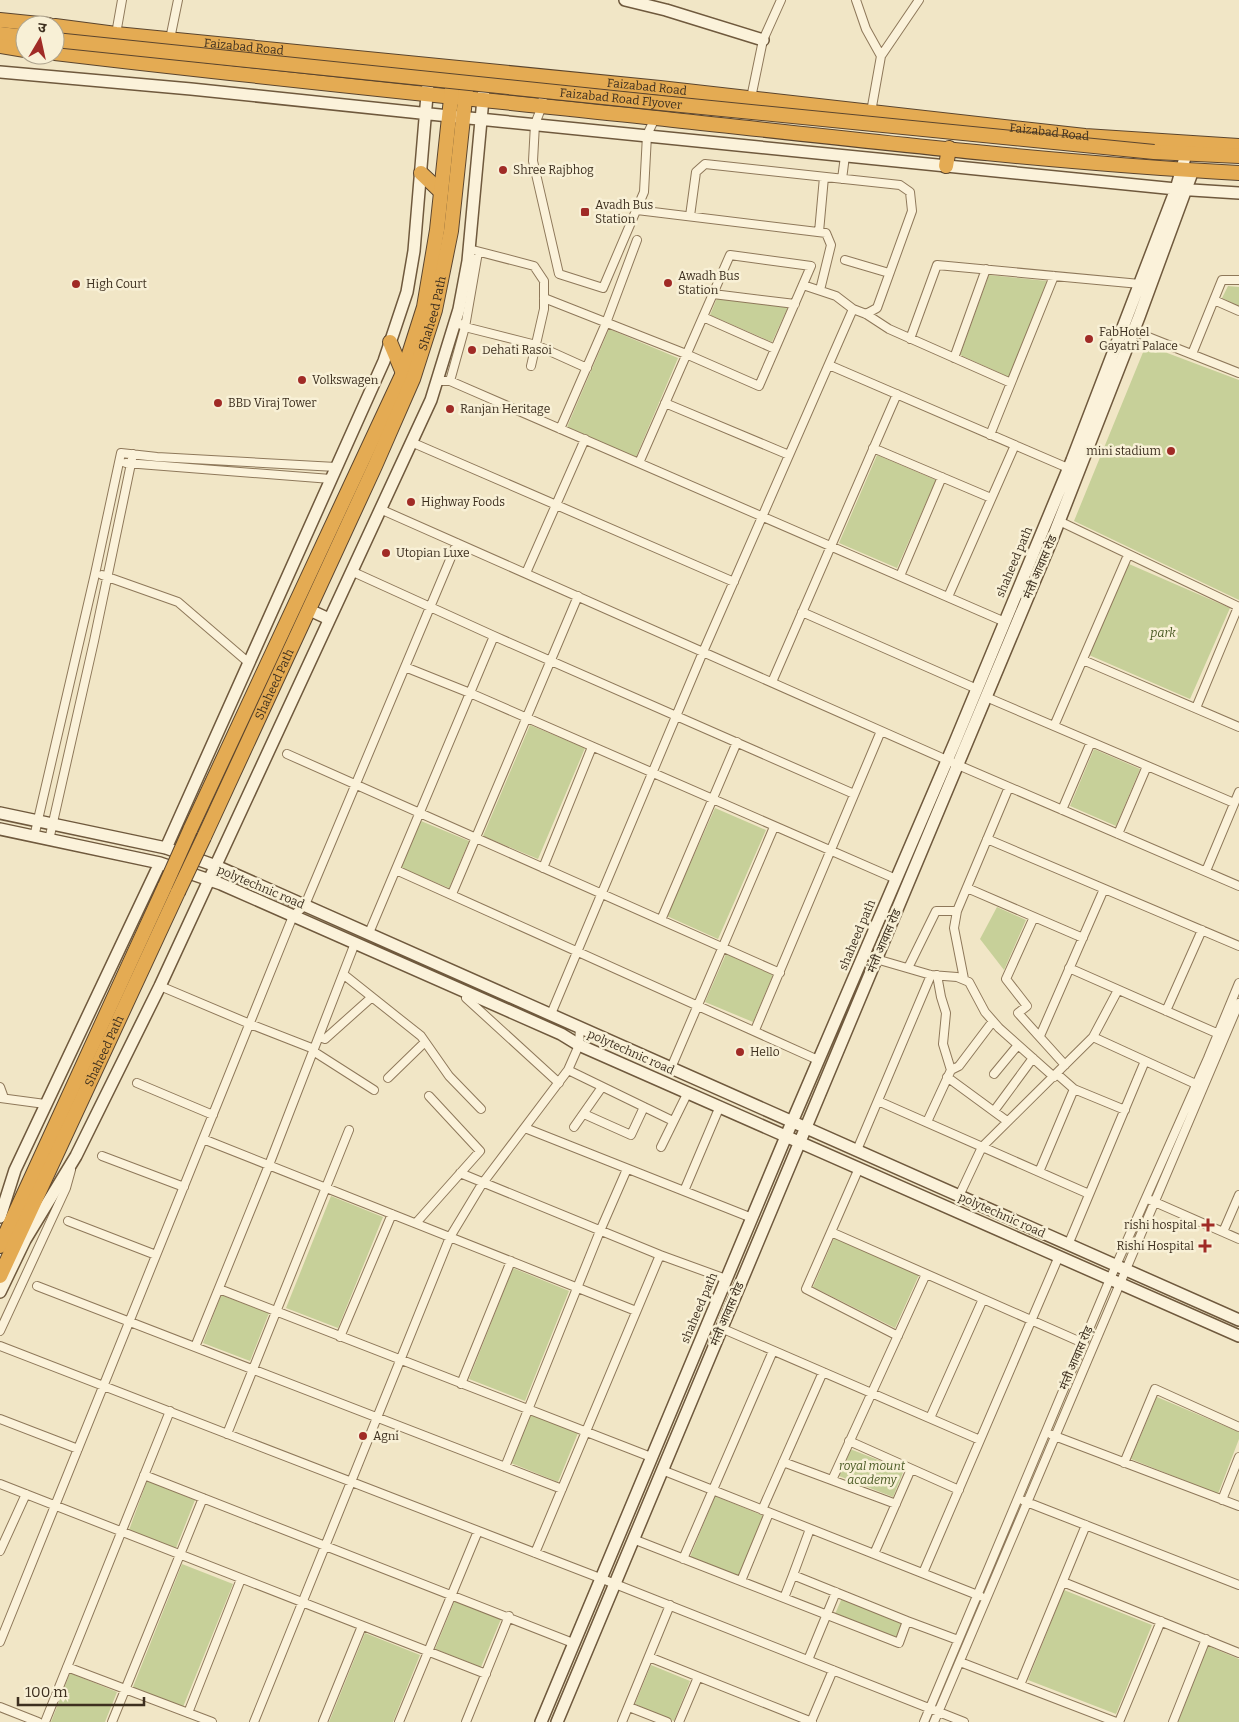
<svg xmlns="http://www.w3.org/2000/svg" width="1239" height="1722" font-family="Bitter,'Noto Sans Devanagari',serif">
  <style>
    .green { fill: #c7d099 }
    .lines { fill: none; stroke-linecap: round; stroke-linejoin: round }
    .street-casing { stroke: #8e785a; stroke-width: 10 }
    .secondary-casing { stroke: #6f593d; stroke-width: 14 }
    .highway-casing { stroke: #5b452e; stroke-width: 16 }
    .street { stroke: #fbf2da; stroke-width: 8 }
    .secondary { stroke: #fbf2da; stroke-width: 11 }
    .highway { stroke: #e4ab53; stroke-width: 14 }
    .highway-bridge-casing { stroke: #5b452e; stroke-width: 16; stroke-linecap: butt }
    .highway-bridge { stroke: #e4ab53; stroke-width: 14 }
    .poi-dot { fill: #a02b26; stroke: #f8f0d6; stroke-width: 2 }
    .labels { text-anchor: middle; stroke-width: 5; stroke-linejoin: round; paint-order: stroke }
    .street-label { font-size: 12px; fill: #3d2f1f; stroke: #f8f0d6 }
    .poi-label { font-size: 12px; fill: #3d2f1f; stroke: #f8f0d6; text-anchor: start }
    .park-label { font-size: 12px; font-style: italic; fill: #4a5a24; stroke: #f8f0d6 }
  </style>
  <rect width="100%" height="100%" fill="#f1e6c6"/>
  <path class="green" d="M989,275l58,6 -38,96 -49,-22z
    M1228,286l11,1v19l-17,-8z
    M717,298l71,9 -16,35 -62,-27z
    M609,329l69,29 -42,99 -69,-30z
    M1146,345l93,35v220l-165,-79z
    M877,455l59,25 -39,88 -58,-25z
    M1129,564l101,44 -40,91 -101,-44z
    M530,725l55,23 -47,111 -55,-23z
    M1094,749l46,20 -24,57 -46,-20z
    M715,808l51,22 -48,109 -51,-23z
    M421,821l48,20 -20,47 -48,-20z
    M997,907l29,13 -22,50 -24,-31z
    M726,954l47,21 -20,47 -48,-20z
    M331,1196l52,21 -45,111 -52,-20z
    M834,1238l85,37 -24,53 -82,-41z
    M513,1268l56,23 -44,110 -56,-22z
    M221,1295l48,18 -19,48 -47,-18z
    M1157,1397l82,35v7l-21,55 -87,-35z
    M531,1414l47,19 -20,49 -47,-19z
    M850,1449l54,21 -11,27 -54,-21z
    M147,1481l48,19 -19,48 -47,-18z
    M715,1496l49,20 -26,61 -48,-20z
    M182,1564l51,20 -50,123 -50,-20z
    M1064,1590l88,35 -36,89 -88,-34z
    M842,1598l60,25 -6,16 -61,-25z
    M455,1600l46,19 -20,48 -46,-18z
    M365,1633l55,22 -27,67h-64z
    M1208,1646l31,13v63h-61z
    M651,1665l39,16 -16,40 -39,-17z
    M70,1673l47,19 -12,30h-54z"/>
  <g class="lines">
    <defs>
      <path id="street" d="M856,0l10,29 15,27
        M116,34l6,-34
        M170,39l8,-39
        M545,76l-3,30 -7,18 -2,37 26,113 44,14 41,-96 3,-57 8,-17
        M751,98l12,-58 18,-40
        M871,112l10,-56 38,-56
        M842,179l3,-23
        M637,210l189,23 5,12 -11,45
        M690,216l6,-44 9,-8 195,21 10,7 2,19 -35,97 -11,6
        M819,232l5,-55
        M469,249l65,17 10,15v28l-13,57
        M845,260l44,13
        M803,285l33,11 17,13 13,5 23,15 122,54
        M713,294l82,10
        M544,298l142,56 73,32 52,-120 -81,-11 -91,208
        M1214,300l25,11
        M703,317l72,32
        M455,321l10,6 71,18 51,23
        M1133,331l106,42
        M910,339l27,-74 203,19
        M1192,354l30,-74h17
        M954,358l32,-89
        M829,365l239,103
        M437,381h13l555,241
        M450,381l15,-54 13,-75
        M665,403l124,52
        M560,429l46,-106 31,-83
        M990,435l64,-159
        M411,442l323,140
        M873,448l118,50
        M126,463l205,16
        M380,509l578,256 281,121
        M1059,521l180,86
        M351,571l143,65 360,158
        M526,573l59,-134
        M102,575l76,27 71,61
        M900,576l42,-99
        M948,597l67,-152
        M802,612l175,77
        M1083,660l156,67
        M405,667l65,26 426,186
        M772,682l125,-288
        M986,697l248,106
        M1196,708l42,-101
        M1054,726l74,-171
        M287,754l493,219
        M1062,810l29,-68
        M1118,834l29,-68
        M34,837l61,-263 26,-121 36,4 179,10
        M987,839l252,107
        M49,840l45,-199 39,-187
        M543,868l49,-121
        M396,870l422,190
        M1206,871l33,-79
        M967,888l116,50
        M452,894l126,-298
        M957,911l-3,17 10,51
        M1034,917l-28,62 21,27 -9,7 47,52
        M661,920l76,-178
        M369,933l125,-297
        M876,959l55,16 26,2 12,5 16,30 14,16 55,49
        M908,968l28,-57h21l52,-124
        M1069,968l152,67
        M343,974l78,62 28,40 32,33
        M937,975l4,22 5,16 -3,31 8,26
        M160,986l90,38 64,25
        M468,993l-2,5 93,85
        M1166,1011l36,-81
        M551,1014l152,-362 150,-343
        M755,1030l126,-299
        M1040,1036l64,-147
        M319,1037l6,2 47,-42
        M1093,1037l107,49
        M313,1051l61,39
        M671,1068l103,-241
        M568,1070l105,51
        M994,1074l24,-29
        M1057,1074l17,15 51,21
        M947,1077l60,44
        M388,1078l37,-36
        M137,1083l76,32
        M0,1087l4,11
        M0,1098l45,6
        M878,1101l211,93
        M994,1111l39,-53
        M584,1114l47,21 13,-28
        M927,1122l24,-52 8,-4 34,-45
        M574,1127l28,-40
        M525,1128l227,90
        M203,1139l433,172
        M661,1147l27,-55
        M857,1150l74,-175
        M102,1156l82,31
        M859,1168l-28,64 252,111
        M1039,1172l35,-83
        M460,1173l200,82 66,24
        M684,1191l36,-85
        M959,1196l23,-49 111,-110 25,-47
        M1150,1200l89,39
        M68,1221l88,34
        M416,1223l64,-72 -51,-55
        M831,1232l-25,57 92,47
        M1223,1232l16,-37
        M1068,1245l77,-184
        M37,1286l525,203
        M219,1289l432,168
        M721,1328l259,112
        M0,1331l66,-143 5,-18
        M340,1337l52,-123
        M0,1346l600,232 364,144
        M195,1347l74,-182 86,-222
        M461,1384l50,-123
        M930,1418l53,-119
        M0,1419l78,30
        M227,1434l122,-304
        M1052,1435l187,71
        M849,1441l110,49
        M783,1462l113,42
        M1124,1463l31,-74 84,38
        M505,1467l95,-236 27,-62
        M662,1470l318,126
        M144,1475l429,168
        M832,1480l94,-206
        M0,1484l486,190
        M1222,1500l17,-43
        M1024,1501l215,84
        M762,1510l61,-138
        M633,1539l266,104 8,-22 -114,-46 -9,23
        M0,1551l26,-57
        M535,1553l125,-298
        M874,1554l37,-85
        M683,1559l90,-208
        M923,1573l136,-317
        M793,1575l17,-46
        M741,1581l28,-68
        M1063,1582l176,71
        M907,1621l51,19
        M0,1642l293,-726 12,-11 152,-362
        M649,1657l163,65
        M808,1660l28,-68
        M960,1662l156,60
        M67,1667l145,55
        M1020,1685l66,-160
        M0,1707l38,15
        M629,1707l38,15
        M188,1713l53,-134
        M45,1722l125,-311
        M112,1722l91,-224
        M254,1722l196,-485 32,-53 86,-114 11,-25 1,-18
        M323,1722l39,-96
        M399,1722l79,-191
        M466,1722l43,-106
        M622,1722l48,-117
        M679,1722l19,-45
        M811,1722l22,-52
        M924,1722l186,-443 98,-221 31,-75
        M934,1722l305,-719
        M1119,1722l42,-101
        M1173,1722l33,-83"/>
      <path id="secondary" d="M625,0l41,10 97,30
        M0,72l191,17 258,27 727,73 63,4
        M316,613l13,6
        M0,813l166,35 50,18 1023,454
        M0,829l160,34 61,21 340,150 18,11 660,291
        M166,848l218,-487 23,-69 7,-41 15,-180
        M0,1217l15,-47 145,-307
        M0,1292l25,-52 51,-84 84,-170 271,-586 28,-91 9,-48 17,-184
        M541,1722l251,-600 163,-380 117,-282 104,-271 10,-35
        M557,1722l496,-1185 86,-220 54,-147"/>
      <g id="highway">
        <path d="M0,20l49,5"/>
        <path id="s1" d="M55,26l61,8 544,54 425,48 154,10"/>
        <path d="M0,34l25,3"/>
        <path d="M0,46l25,4"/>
        <path d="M55,53c200,24 400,44 601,65 194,21 388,44 583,55"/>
        <path d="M1154,152l85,4"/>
        <path d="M946,166l3,-18"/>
        <path d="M421,173l20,19"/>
        <path d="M390,342l13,31"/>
        <path d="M190,830l213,-457 21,-66 13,-77 15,-141"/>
        <path id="s2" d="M204,837l171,-371 38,-87 22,-69 16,-79 15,-141"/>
        <path d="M0,1246l165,-360"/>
        <path id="s3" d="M0,1276l178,-384"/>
      </g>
    </defs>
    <use href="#street" class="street-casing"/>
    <use href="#secondary" class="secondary-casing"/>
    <use href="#highway" class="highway-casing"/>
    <use href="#street" class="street"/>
    <use href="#secondary" class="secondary"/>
    <use href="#highway" class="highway"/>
    <defs>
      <g id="highway-bridge">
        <path id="s4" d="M55,40l606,63 493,49"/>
        <path d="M165,886l25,-56"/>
        <path d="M178,892l26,-55"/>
      </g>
    </defs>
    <use href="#highway-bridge" class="highway-bridge-casing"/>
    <use href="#highway-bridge" class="highway-bridge"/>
  </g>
  <g class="poi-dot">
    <circle cx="503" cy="170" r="5"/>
    <rect x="580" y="207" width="10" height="10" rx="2.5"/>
    <circle cx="668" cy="283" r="5"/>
    <circle cx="76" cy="284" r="5"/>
    <circle cx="1089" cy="339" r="5"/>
    <circle cx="472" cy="350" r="5"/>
    <circle cx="302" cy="380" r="5"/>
    <circle cx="218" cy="403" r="5"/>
    <circle cx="450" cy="409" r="5"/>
    <circle cx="1171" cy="451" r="5"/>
    <circle cx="411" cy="502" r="5"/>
    <circle cx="386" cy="553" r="5"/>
    <circle cx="740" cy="1052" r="5"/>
    <path d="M1205.5 1217.5h5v5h5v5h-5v5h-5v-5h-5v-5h5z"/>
    <path d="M1202.5 1238.5h5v5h5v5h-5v5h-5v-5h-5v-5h5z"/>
    <circle cx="363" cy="1436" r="5"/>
  </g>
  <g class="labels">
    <g class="street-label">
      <text dy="4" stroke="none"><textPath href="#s1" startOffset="190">Faizabad Road</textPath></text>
      <text dy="4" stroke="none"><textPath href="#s1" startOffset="595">Faizabad Road</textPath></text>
      <text dy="4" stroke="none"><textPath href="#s4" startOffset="569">Faizabad Road Flyover</textPath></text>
      <text dy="4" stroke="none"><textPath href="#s1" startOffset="1000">Faizabad Road</textPath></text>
      <text dy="4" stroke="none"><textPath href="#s2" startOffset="572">Shaheed Path</textPath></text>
      <text transform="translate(1014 562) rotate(-67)" y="4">shaheed path</text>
      <text transform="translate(1040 567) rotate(-67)" y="4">मंत्ती आवास रोड</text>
      <text dy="4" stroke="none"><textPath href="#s2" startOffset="168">Shaheed Path</textPath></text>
      <text transform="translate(261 887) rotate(23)" y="4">polytechnic road</text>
      <text transform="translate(857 935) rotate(-67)" y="4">shaheed path</text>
      <text transform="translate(884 941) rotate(-67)" y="4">मंत्ती आवास रोड</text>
      <text dy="4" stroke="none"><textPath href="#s3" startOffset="248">Shaheed Path</textPath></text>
      <text transform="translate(631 1052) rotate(24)" y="4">polytechnic road</text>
      <text transform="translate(1002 1215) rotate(24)" y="4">polytechnic road</text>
      <text transform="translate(699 1308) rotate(-67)" y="4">shaheed path</text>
      <text transform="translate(727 1314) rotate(-67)" y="4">मंत्ती आवास रोड</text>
      <text transform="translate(1076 1358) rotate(-67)" y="4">मंत्ती आवास रोड़</text>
    </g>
    <g class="poi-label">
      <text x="513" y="174">Shree Rajbhog</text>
      <text x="595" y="209">Avadh Bus<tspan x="595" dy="14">Station</tspan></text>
      <text x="678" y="280">Awadh Bus<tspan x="678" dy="14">Station</tspan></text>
      <text x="86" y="288">High Court</text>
      <text x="1099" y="336">FabHotel<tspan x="1099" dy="14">Gayatri Palace</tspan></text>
      <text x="482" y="354">Dehati Rasoi</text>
      <text x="312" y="384">Volkswagen</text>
      <text x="228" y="407">BBD Viraj Tower</text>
      <text x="460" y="413">Ranjan Heritage</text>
      <text x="1161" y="455" text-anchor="end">mini stadium</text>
      <text x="421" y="506">Highway Foods</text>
      <text x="396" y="557">Utopian Luxe</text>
      <text x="750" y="1056">Hello</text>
      <text x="1197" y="1229" text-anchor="end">rishi hospital</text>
      <text x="1194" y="1250" text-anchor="end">Rishi Hospital</text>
      <text x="373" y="1440">Agni</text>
    </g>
    <g class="park-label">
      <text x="1163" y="637">park</text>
      <text x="872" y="1470">royal mount<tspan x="872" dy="14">academy</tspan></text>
    </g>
  </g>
  <g transform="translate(40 40) rotate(9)"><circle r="24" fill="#f8f0d6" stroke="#ada38d"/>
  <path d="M0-4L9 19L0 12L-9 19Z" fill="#a02b26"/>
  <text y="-8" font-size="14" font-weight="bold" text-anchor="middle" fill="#3d2f1f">उ</text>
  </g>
  <path d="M18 1697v8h126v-8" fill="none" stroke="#3d2f1f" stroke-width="2.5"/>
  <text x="25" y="1697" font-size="15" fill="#3d2f1f" stroke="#f8f0d6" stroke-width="4" paint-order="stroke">100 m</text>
</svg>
